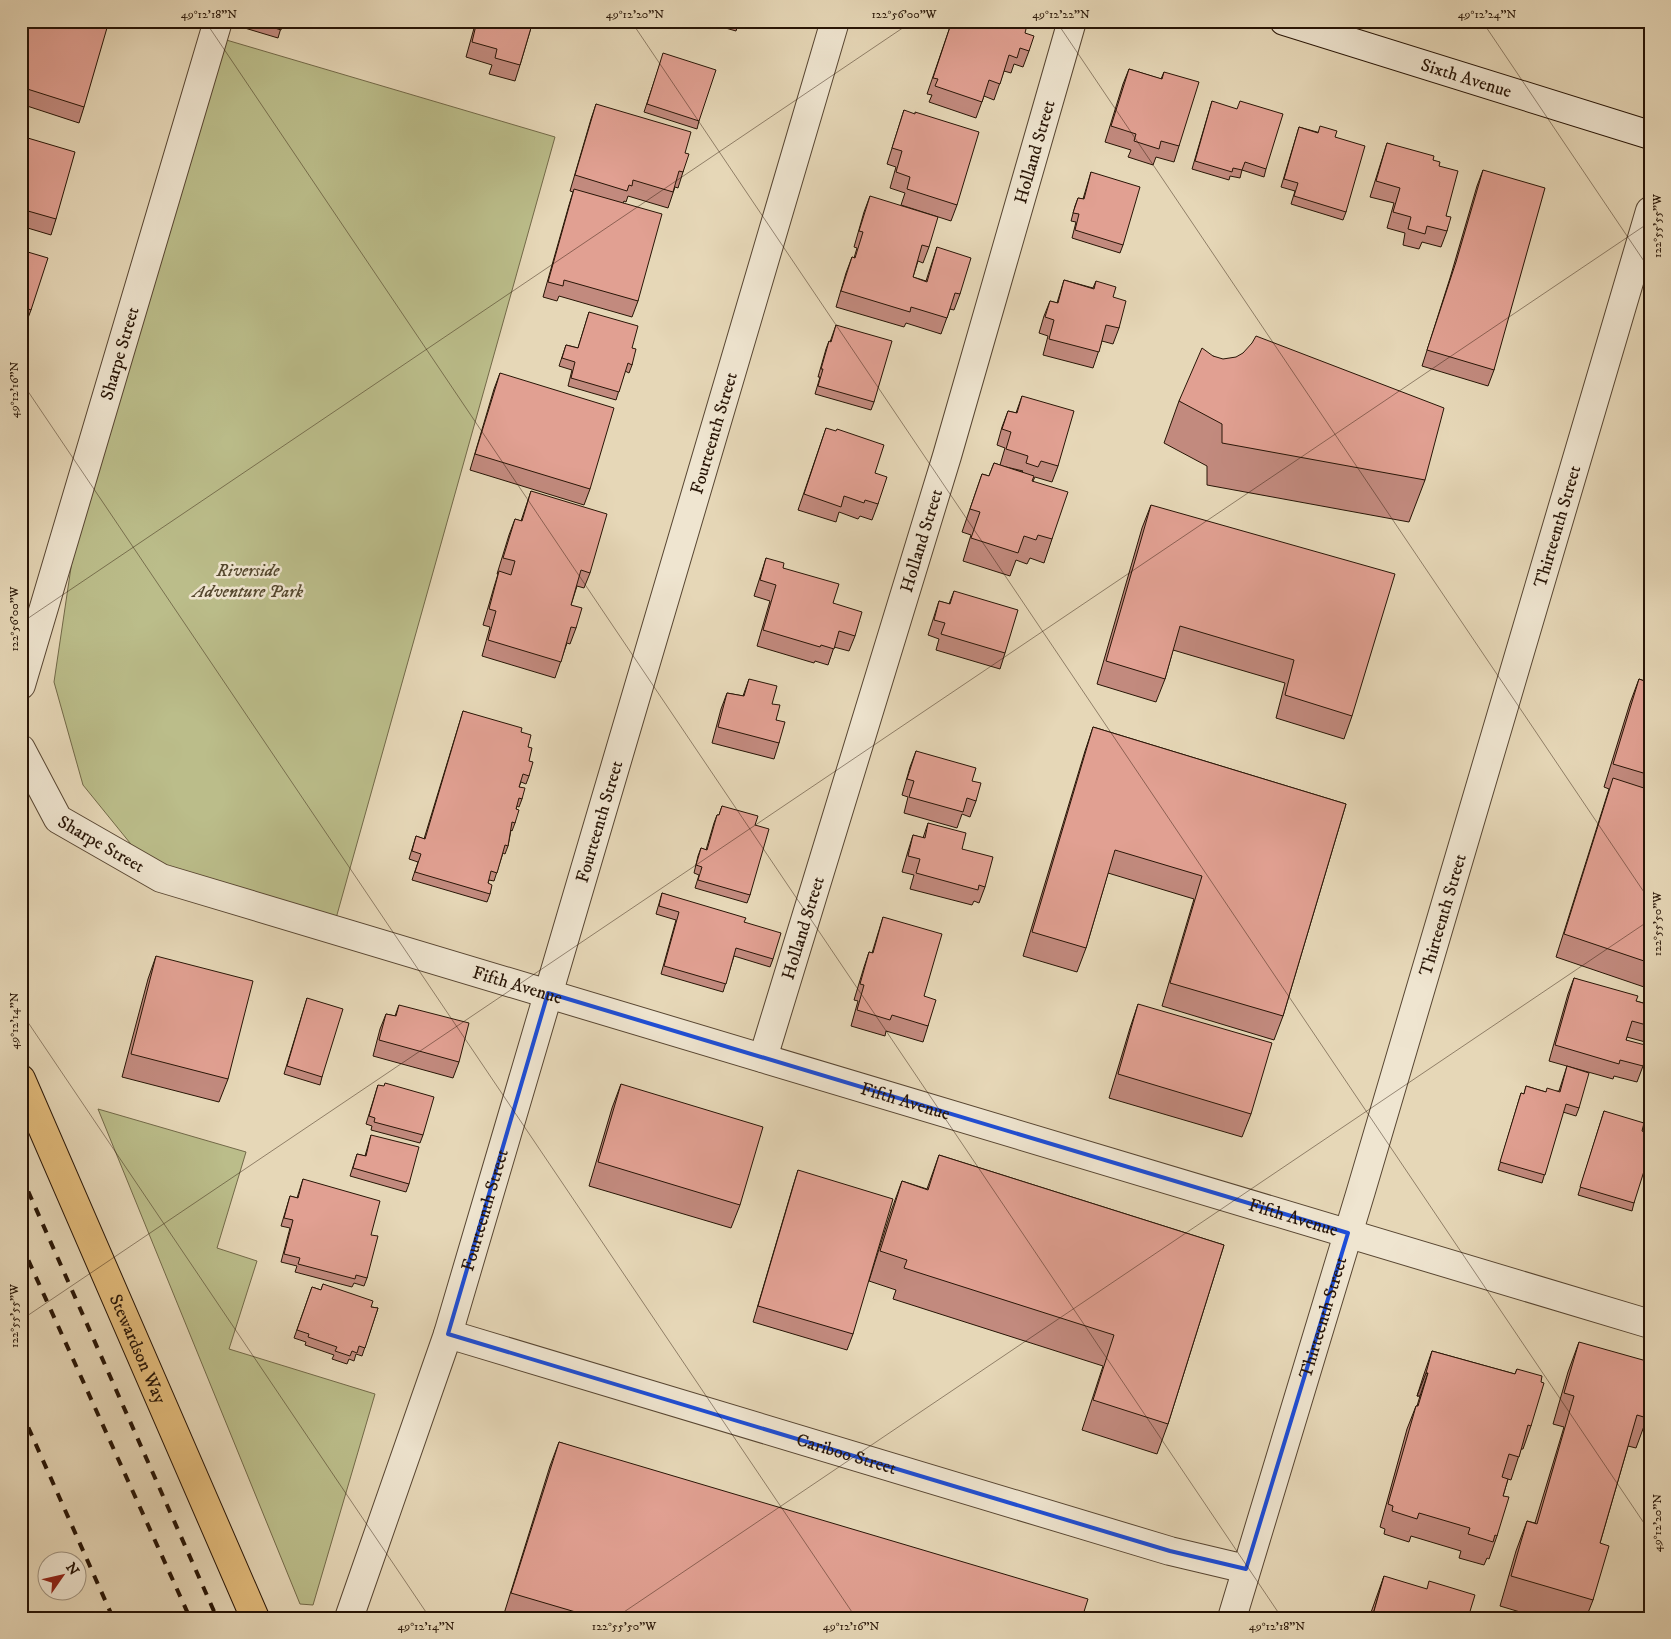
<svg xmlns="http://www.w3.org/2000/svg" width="1671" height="1639" font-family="'IM FELL DW Pica',serif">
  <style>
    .green { fill: #bbbd8a; stroke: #726948 }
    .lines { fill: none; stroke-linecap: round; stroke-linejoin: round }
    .street-casing { stroke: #584632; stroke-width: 30 }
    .secondary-casing { stroke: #281506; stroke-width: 30 }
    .primary-casing { stroke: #281506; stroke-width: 30 }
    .street { stroke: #efe5d0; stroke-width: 28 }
    .secondary { stroke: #efe5d0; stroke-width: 28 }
    .primary { stroke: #e3bc7c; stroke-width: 28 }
    .rail { stroke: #281506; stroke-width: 4; stroke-dasharray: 9 9; stroke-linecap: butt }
    .wall { fill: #c28a7e; stroke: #281506; fill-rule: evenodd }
    .shaded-wall { fill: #9e7066; stroke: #281506 }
    .building { fill: #e1a092; stroke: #281506 }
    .marked { fill: none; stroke: #1d4ed8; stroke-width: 4; stroke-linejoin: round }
    .ticks { fill: none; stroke: #281506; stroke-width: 1; stroke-opacity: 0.45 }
    .labels { text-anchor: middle; stroke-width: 5; stroke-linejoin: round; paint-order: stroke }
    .street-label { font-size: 18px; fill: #281506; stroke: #efe5d0 }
    .park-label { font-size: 18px; font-style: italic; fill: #54472e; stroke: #efe5d0 }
    .neatline { fill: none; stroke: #281506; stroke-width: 2 }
    .ticks-label { font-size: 12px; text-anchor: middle; fill: #281506 }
  </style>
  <rect width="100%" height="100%" fill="#e6d7b7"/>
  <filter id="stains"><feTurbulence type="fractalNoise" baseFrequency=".004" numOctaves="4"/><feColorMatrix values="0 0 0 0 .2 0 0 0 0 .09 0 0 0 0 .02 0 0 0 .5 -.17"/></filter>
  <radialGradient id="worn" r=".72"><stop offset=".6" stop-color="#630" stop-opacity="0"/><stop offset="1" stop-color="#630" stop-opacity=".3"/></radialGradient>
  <path class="green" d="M223,39l332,98 -222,792 -173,-49 -77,-95 -29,-103 19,-128z
    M98,1109l148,43 -29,96 40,13 -28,88 146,45 -62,211 -13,-1z"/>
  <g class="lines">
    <defs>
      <g id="street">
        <path id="s1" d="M21,685l197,-664"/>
        <path id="s2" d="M21,749l37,70 103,59 1489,446"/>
        <path id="s3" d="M763,1058l184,-602 125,-435"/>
        <path id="s4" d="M448,1334l722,217 76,18"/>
        <path id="s5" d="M349,1618l99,-284 387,-1313"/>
        <path id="s6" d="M1232,1618l129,-427 289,-980"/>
      </g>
      <g id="secondary">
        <path id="s7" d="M1284,21l366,114"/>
      </g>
      <g id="primary">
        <path id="s8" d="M21,1079l234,539"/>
      </g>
    </defs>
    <use href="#street" class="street-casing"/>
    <use href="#secondary" class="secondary-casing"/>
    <use href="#primary" class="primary-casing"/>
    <use href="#street" class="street"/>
    <use href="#secondary" class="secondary"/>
    <use href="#primary" class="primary"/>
    <path class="rail" d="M21,1175l196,443
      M21,1244l169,374
      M21,1411l92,207"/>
  </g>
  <path class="wall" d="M21,21l63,86 -5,16 -58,-19z
    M240,21h43l-5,17 -40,-12z
    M476,21h57l-13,44 -5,16 -26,-7 3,-9 -26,-8z
    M701,21h47l-1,3 -8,-3 -3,10z
    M952,21l73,12 4,18 -6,16 -9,-3 -3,9 -7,-2 -10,29 -10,-4 -8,22 -47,-16 3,-7 -5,-1z
    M661,61l38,60 -2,8 -53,-17z
    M1129,69l32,10 3,-7 15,74 -5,16 -18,-5 -3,8 -25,-8 3,-7 -26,-8 18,-58z
    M1212,101l54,68 -2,8 -22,-7 -2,8 -10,-2 -1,4 -37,-11z
    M596,104l89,49 -2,19 -5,16 -3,-1 -7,21 -40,-12 -2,6 -2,-1 -1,2 15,98 -6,16 -73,-21 -2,5 -14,-4 26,-92 4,-13 -3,-1 21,-72z
    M904,110l53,95 -6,16 -50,-16 4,-12 -15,-5 6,-21 -9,-3z
    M1299,127l36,10 11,75 -3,8 -52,-16 4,-13 -14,-4z
    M21,136l35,83 -5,16 -30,-9z
    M1387,143l46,17 6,6 7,50 1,15 -6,16 -19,-5 -3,7 -16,-4 2,-12 -18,-5 7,-25 -24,-6 12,-38z
    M1483,170l11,200 -6,16 -66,-20 28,-88 27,-92z
    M1091,172l32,73 -3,8 -48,-15 4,-16 -5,-1 4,-15 3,-8 5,1z
    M870,196l59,51 -6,16 -5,-2 -5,16 13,4 11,-34 23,47 -6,16 -4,-1 -9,25 -35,-11 -2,4 -68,-20 10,-34 6,-16 2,1 3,-10 -3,-1 10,-35z
    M21,250l10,60 -6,16 -4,-2z
    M1064,280l29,8 3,-7 17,16 6,31 -6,16 -11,-3 -9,27 -50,-13 5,-19 -9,-3 5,-17 6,-15 7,2z
    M589,312l43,36v17l-3,8 -4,-2 -9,29 -48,-14 4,-16 -13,-4 7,-21 12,3z
    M836,325l38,77 -3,8 -56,-16 5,-17h-2l8,-28 3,-8 1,1z
    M1213,356l212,124 -16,42 -202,-37v-19l-43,-23 15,-42z
    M500,373l90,116 -6,16 -114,-35 24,-81z
    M1022,396l36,70 -6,16 -17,-5 -2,4 19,58 -8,24 -14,-5 -3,6 -11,-4 -6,16 -47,-15 8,-26 -9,-3 20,-58 7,2 5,-13 6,2 5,-17 -8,-3 5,-18 6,-16 8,2zM1002,466l21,5 -1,1z
    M826,428l49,45 3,31 -6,16 -12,-4 -2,3 -19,-7 -3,10 -38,-12z
    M531,491l59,82 -6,15 -7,-2 -6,19 5,23 -6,16 -3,-1 -12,35 -73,-22 8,-29 -7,-2 11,-38 4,-13h-1l12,-39 6,-16 6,2z
    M1151,505l201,211 -8,23 -68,-21 9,-35 -112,-33 -8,29 -9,23 -59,-18 45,-156z
    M766,558l17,10 50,35 22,33 -6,15 -15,-4 -6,18 -13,-4 -1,2 -57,-17 13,-45 -16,-5 7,-22z
    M954,591l51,62 -5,16 -64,-19 3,-11 -11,-4 11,-34 10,3z
    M749,679l23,25 4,16 3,23 -5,16 -62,-16 9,-34 6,-16 16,3z
    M1639,679l11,4v190l-4,12 4,1v103l-94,-32 53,-168 -5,-2 26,-84z
    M463,711l58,21 7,15 1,29 -3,8 -5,-2 -2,5 3,12 -3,8 -2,-1 -1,3 -1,14 -3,8 -1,-1 -3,16 -3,8 -2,-1 -9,28 -5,-1 -1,3 2,11 -3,8 -75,-22 6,-18 -9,-3 7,-23 8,3z
    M1093,727l253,77 -63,212 -9,24 -112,-34 32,-107 -86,-26 -22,75 -9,24 -54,-16 62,-205z
    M916,751l56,30 4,20 -6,16 -8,-3 -5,14 -53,-15 4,-16 -6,-2 8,-28z
    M722,806l33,19 -5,70 -3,8 -52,-15 4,-13 -5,-2 4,-17 3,-8 5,2 8,-27 3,-8h2z
    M928,823l34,26 23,38 -6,16 -5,-2 -2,4 -62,-16 4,-14 -12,-3 6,-21 5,-16 10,3z
    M662,893l82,29 29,37 -3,8 -36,-11 -11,36 -62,-18 15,-54 -20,-6z
    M883,917l41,79 4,30 -5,16 -37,-11 -1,5 -34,-10 7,-25 -4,-1 10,-33 5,-15 3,1z
    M156,956l72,123 -9,23 -97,-25 26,-98z
    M1574,978l62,23 14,4v35l-1,3 -22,-6 -1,3 17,26 -6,16 -23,-6 -1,3 -64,-18 19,-67z
    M307,998l15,79 -2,8 -36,-11z
    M1138,1004l113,110 -9,23 -133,-39 21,-70z
    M399,1005l60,57 -6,16 -80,-22 7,-27 6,-15 9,2z
    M1567,1066l12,42 -3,8 -13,-4 -21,71 -44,-13 23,-77 3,1 2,-8 20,6 13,-1z
    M621,1084l119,121 -9,23 -142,-42 23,-78z
    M378,1085l45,50 -3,8 -49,-13 1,-4 -6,-2z
    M1604,1111l38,20 -8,72 -2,8 -54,-16z
    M371,1135l38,49 -3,8 -56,-16 7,-22 8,2z
    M939,1155l285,90 -56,179 -11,30 -75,-24 21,-64 -210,-67 3,-9 -27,-9 22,-70 11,-30 25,8z
    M798,1170l55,164 -6,16 -94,-28 40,-136z
    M303,1179l68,56 -4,43 -3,8 -10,-3 -2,4 -57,-15 2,-6 -16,-4 9,-34 -9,-2 9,-30 7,2z
    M323,1284l48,23 7,1 -16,48 -6,-2 -2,7 -5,-2 -2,5 -15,-5 2,-4 -29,-10 1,-3 -12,-4 18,-51 9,3z
    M1579,1342l68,76 -11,30 -8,-2 -28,97 -7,57 -7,18h-46l-40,-12 16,-55 11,-30 8,2 29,-96 -11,-3 15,-52z
    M1432,1351l83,23 2,-5 14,57 -8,23h-2l-10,31 -3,-1 -5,17 -6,40 -8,23 -2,-1 -3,7 -25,-7 2,-7 -50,-15 -2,6 -25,-8 1,-5 -5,-2 27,-98 9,-23h1l3,-10h-3l7,-22z
    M559,1442l523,176h-576l-3,-1 47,-151z
    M1384,1576l-12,42h-3z"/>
  <path class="shaded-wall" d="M1426,1373h2l-8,23h-3z"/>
  <path class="building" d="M21,21h88l-25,86 -63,-20z
    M253,21h30l-2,9z
    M477,21h56l-13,44 -25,-7 2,-9 -25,-7z
    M952,21h76l-3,12 9,3 -5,15 -9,-3 -3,10 -8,-3 -9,29 -11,-4 -7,22 -47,-16 3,-7 -5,-1z
    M663,53l53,17 -17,51 -52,-17z
    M1129,69l33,10 2,-7 35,10 -20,64 -18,-5 -2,8 -25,-8 2,-7 -25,-8z
    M1212,101l25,8 3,-8 43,13 -17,55 -21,-7 -3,8 -9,-2 -1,4 -37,-11z
    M596,104l95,28 -6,21 4,1 -6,18 -4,-1 -6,21 -40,-12 -1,6 -3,-1 -2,6 -52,-16z
    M904,110l11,4v-2l64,20 -22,73 -50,-16 3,-12 -14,-5 6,-21 -10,-3z
    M1320,126l17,5 -2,6 30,9 -19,66 -52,-16 4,-13 -14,-4 15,-52 19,6z
    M21,136l54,16 -19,67 -35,-10z
    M1387,143l47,13 -1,4 7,2 -1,4 19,5 -12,45 5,1 -4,14 -20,-5 -2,8 -17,-5 3,-12 -18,-5 7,-24 -24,-7z
    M1483,170l62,18 -51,182 -67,-20 29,-88z
    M1091,172l49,15 -17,58 -48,-15 4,-16 -6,-1 5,-15 6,1z
    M574,189l88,25 -24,87 -74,-21 -1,6 -15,-4z
    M870,196l68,21 -9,30 -7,-2 -9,32 14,5 10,-35 34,11 -11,36 -5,-1 -8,25 -36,-11 -1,5 -69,-21 11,-34 3,1 8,-26 -4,-1z
    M21,250l27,8 -17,52 -10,-4z
    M1064,280l30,9 2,-8 20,6 -3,10 13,4 -7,27 -13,-3 -7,27 -50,-13 5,-19 -9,-3 5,-16 8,2z
    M589,312l49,14 -6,22 4,1 -4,16 -4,-2 -9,29 -48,-14 4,-16 -13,-4 4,-13 12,3z
    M836,325l56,16 -18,61 -56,-16 5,-17h-2l8,-28 2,1z
    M1256,336l188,72 -19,72 -203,-37v-19l-43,-23 23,-53 11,8 10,3 13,-2 7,-4 9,-10z
    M500,373l114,35 -24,81 -115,-35z
    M1022,396l52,15 -16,55 -17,-5 -3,6 -12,-4 2,-7 -22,-7 5,-17 -9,-3 6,-18 9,2z
    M826,428l10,3 1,-2 47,16 -9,28 12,4 -9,27 -13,-4 -1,3 -20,-7 -3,11 -37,-13z
    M994,463l40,13 -2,5 36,11 -16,47 -14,-4 -2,5 -12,-4 -6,17 -47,-15 9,-26 -10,-3 12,-35 7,2z
    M531,491l76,23 -17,59 -9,-3 -10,35 11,3 -6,20 -5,-1 -10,35 -73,-22 8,-29 -7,-2 10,-38 12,4 4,-14 -12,-3 12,-39 7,2z
    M1151,505l244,69 -43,142 -67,-21 9,-35 -114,-34 -15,53 -59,-18z
    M766,558l18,5 -1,5 56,16 -6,19 29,9 -7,24 -16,-5 -5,18 -13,-4 -1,2 -57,-17 13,-45 -16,-5z
    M954,591l64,19 -13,43 -64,-19 4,-11 -11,-3 5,-19 11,3z
    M749,679l28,7 -5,18 8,1 -4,15 9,2 -6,21 -61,-16 9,-34 17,3z
    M1639,679l11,4v92l-37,-11z
    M463,711l59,17 -1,4 10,3 -3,12 4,1 -3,13 4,1 -4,14 -6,-2 -4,13 6,1 -3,11 -3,-1 -3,11 3,1 -4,13 -3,-1 -4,24 -3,-1 -8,28 -6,-2 -3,12 4,2 -2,9 -75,-22 6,-18 -9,-3 4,-15 9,3z
    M1093,727l253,77 -63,212 -113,-33 32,-107 -87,-26 -29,98 -54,-16z
    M916,751l60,17 -4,13 9,2 -5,18 -9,-3 -4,14 -54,-15 5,-16 -7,-2z
    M1613,778l37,12v83l-4,12 4,1v77l-86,-29z
    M722,806l36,10 -3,9 14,4 -19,66 -52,-15 4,-13 -6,-2 5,-17 6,2 10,-35h2z
    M928,823l38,10 -4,16 31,8 -8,30 -6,-2 -1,5 -62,-17 4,-14 -12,-3 5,-21 12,3z
    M662,893l84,25 -2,4 37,11 -8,26 -37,-11 -10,36 -62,-18 15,-54 -20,-6z
    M883,917l59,17 -18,62 12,4 -8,26 -36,-11 -2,5 -33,-10 7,-25 -4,-1 9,-32 4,1z
    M156,956l97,25 -25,98 -97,-25z
    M1574,978l64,18 -2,5 14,4v21l-18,-5 -6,19 23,6 -6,20 -23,-6 -1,4 -64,-19z
    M307,998l36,11 -21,68 -35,-11z
    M1138,1004l134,39 -21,71 -133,-40z
    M399,1005l70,18 -10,39 -80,-22 7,-26 10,2z
    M1567,1066l22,7 -10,35 -13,-4 -21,71 -45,-13 21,-69 3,1 2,-8 20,6 1,-4 13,4z
    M385,1083l49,14 -11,38 -49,-13 1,-4 -6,-2 9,-31 6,1z
    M621,1084l142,43 -23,78 -142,-43z
    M1604,1111l40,12 -2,8 8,3v18l-16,51 -54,-16z
    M371,1135l48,12 -10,37 -56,-16 4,-14 9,2z
    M939,1155l285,90 -56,179 -75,-24 21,-65 -210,-67 3,-8 -27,-9 22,-70 26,9z
    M798,1170l95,29 -40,135 -95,-28z
    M303,1179l77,22 -9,34 7,1 -11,42 -11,-3 -1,4 -57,-15 2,-6 -16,-4 9,-34 -9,-2 6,-22 8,2z
    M323,1284l50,17 -2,6 7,1 -13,40 -6,-2 -2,7 -5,-2 -2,5 -15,-5 2,-4 -29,-10 1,-3 -12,-4 15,-43 9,3z
    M1579,1342l71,20v46l-3,10 -10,-3 -37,128 9,3 -16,54 -82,-24 16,-55 10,3 37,-128 -10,-3z
    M1432,1351l83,23 2,-5 25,7 -1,6 3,1 -13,43 -3,-1 -9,32 -10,-3 -7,23 6,2 -5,17 6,1 -12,39 -2,-1 -2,7 -25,-8 2,-6 -51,-15 -2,6 -25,-8 1,-5 -5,-2 28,-98h2l10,-33h-2z
    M559,1442l529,157 -6,19h-486l-85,-25z
    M1384,1576l43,13 2,-8 46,14 -7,23h-96z"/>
  <path class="marked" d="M548,993l800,240 -102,336 -76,-18 -722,-217z"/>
  <path class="ticks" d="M205,21l1077,1597M631,21l1019,1511M1056,21l594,880M1482,21l168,249M21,381l835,1237M21,623l892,-602M21,1012l409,606M21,1320l1629,-1098M615,1618l1035,-698M1649,1618l1,-1"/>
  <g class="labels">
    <g class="street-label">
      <text dy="6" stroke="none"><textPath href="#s7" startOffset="191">Sixth Avenue</textPath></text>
      <text dy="6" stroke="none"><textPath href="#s3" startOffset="946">Holland Street</textPath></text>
      <text dy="6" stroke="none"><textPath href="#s1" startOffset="346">Sharpe Street</textPath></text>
      <text dy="6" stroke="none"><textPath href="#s5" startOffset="1240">Fourteenth Street</textPath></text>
      <text dy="6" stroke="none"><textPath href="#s6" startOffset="1139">Thirteenth Street</textPath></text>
      <text dy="6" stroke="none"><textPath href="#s3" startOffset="541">Holland Street</textPath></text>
      <text dy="6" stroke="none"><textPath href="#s5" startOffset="835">Fourteenth Street</textPath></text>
      <text dy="6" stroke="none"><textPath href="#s2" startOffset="129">Sharpe Street</textPath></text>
      <text dy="6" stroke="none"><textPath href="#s6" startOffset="734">Thirteenth Street</textPath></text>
      <text dy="6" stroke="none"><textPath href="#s3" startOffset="136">Holland Street</textPath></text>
      <text dy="6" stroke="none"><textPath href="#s2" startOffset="570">Fifth Avenue</textPath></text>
      <text dy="6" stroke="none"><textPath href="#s2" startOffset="975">Fifth Avenue</textPath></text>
      <text dy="6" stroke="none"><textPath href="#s5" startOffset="430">Fourteenth Street</textPath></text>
      <text dy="6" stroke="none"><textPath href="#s2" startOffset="1380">Fifth Avenue</textPath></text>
      <text dy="6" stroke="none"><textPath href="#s6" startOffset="314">Thirteenth Street</textPath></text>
      <text dy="6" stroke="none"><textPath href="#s8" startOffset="294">Stewardson Way</textPath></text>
      <text dy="6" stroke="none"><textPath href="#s4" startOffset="416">Cariboo Street</textPath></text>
    </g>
    <g class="park-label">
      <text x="248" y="576">Riverside<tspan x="248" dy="21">Adventure Park</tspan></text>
    </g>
  </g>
  <rect width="1671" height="1639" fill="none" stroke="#e6d7b7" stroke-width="55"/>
  <g transform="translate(62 1576) rotate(56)"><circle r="24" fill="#efe5d0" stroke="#9f927f"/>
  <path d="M0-4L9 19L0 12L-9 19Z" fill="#8f2418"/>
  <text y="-8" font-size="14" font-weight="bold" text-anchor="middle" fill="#281506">N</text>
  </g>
  <rect x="28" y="28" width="1616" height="1584" class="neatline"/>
  <g class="ticks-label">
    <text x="209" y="18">49°12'18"N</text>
    <text x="635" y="18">49°12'20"N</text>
    <text x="904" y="18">122°56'00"W</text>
    <text x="1061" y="18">49°12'22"N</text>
    <text x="1487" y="18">49°12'24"N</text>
    <text transform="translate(1657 226) rotate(-90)" y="4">122°55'55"W</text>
    <text transform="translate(14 390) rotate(-90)" y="4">49°12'16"N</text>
    <text transform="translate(14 619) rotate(-90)" y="4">122°56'00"W</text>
    <text transform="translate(1657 924) rotate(-90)" y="4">122°55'50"W</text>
    <text transform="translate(14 1021) rotate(-90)" y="4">49°12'14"N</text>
    <text transform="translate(14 1316) rotate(-90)" y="4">122°55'55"W</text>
    <text transform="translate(1657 1523) rotate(-90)" y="4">49°12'20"N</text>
    <text x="426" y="1630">49°12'14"N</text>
    <text x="624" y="1630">122°55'50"W</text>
    <text x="851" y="1630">49°12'16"N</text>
    <text x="1277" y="1630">49°12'18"N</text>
  </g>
  <rect width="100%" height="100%" filter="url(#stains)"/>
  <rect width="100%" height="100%" fill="url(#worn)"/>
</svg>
